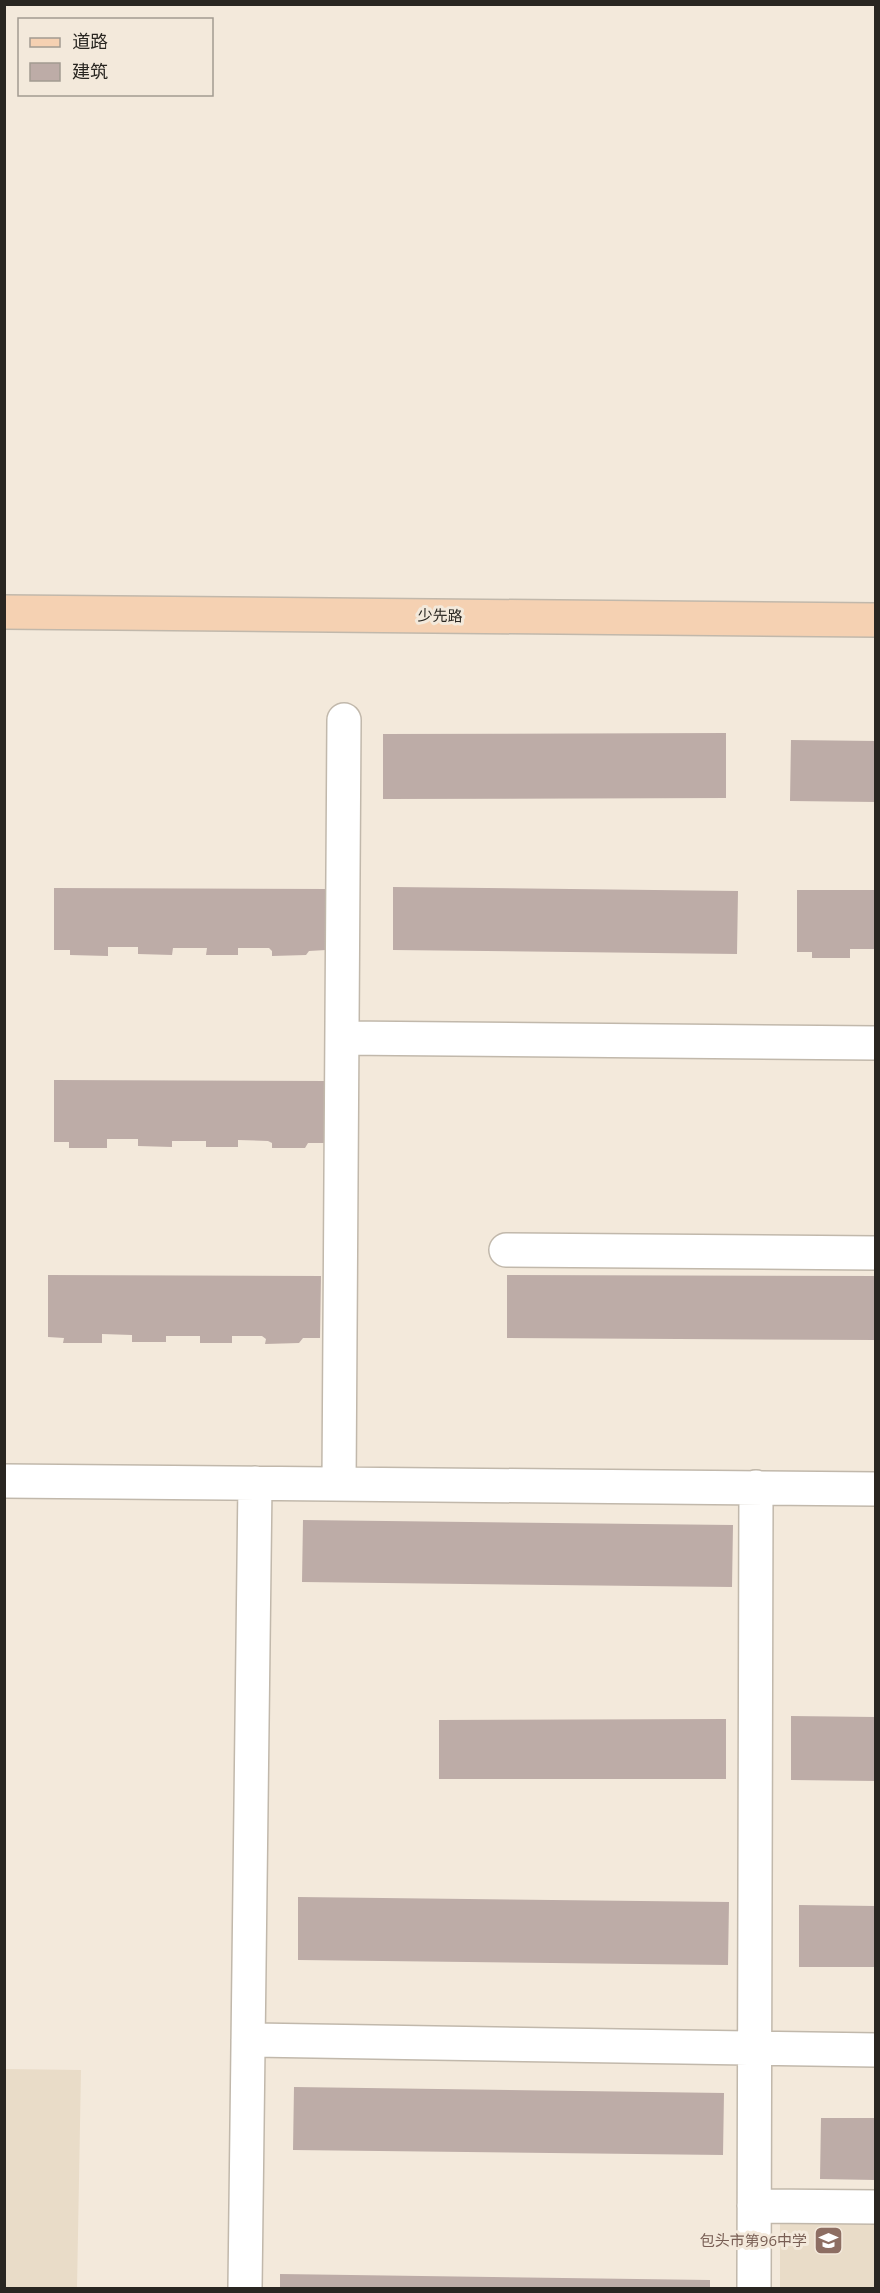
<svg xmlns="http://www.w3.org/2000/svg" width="880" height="2293" font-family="'Open Sans','Noto Sans SC',sans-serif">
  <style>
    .built { fill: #e9dcc8 }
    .building { fill: #bdaca7 }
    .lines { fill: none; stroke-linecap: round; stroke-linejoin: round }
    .minor-casing { stroke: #c1b8ab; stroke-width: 36 }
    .secondary-casing { stroke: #c1b8ab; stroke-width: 36 }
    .minor { stroke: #fff; stroke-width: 33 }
    .secondary { stroke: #f5d1b2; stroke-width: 33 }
    .labels { text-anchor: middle; stroke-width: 6; stroke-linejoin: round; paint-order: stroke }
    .street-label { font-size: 15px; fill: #292621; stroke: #f3e9db }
    .education-label { font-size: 15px; fill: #785e54; stroke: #f3e9db; text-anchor: end }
  </style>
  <rect width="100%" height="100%" fill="#f3e9db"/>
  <path class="built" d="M5,2069l76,1 -4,218h-72z
    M780,2193l95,1v94h-95z"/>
  <path class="building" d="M726,733v65l-343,1v-65z
    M791,740l85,1v61l-86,-1z
    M393,887l345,4 -1,63 -344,-4z
    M54,888l273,1 -1,61 -17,1 -3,4 -34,1v-5l-3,-3h-31v7h-32l1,-7h-34l-1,7 -34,-1v-7h-30v9l-38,-1v-5h-16z
    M797,890h79v59h-26v9h-38v-6h-15z
    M54,1080l272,1v62h-18l-3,5h-33v-5l-4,-2 -30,-1v7h-32v-6h-34v6l-34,-1v-7h-31v9h-38v-6h-15z
    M48,1275l273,1 -1,62h-17l-4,5 -34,1 1,-5 -4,-3h-30v7h-32v-7h-34v6h-34v-7l-30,-1v9h-39l1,-5 -16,-1z
    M507,1275l369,1v64l-369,-2z
    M303,1520l430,5 -1,62 -430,-5z
    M791,1716l85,1v64l-85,-1z
    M726,1719v60h-287v-59z
    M298,1897l431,5 -1,63 -430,-5z
    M799,1905l77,1v61h-77z
    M294,2087l430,6 -1,62 -430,-5z
    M821,2118h55v62l-56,-1z
    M280,2274l430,6v8h-430z"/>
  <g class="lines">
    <defs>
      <path id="minor" d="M342,1038l534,5
        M506,1250l370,3
        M4,1481l872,8
        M339,1484l5,-764
        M248,2040l628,10
        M754,2206l122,1
        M245,2288l10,-805
        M754,2288l2,-801"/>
      <path id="secondary" d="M4,612l872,8"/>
    </defs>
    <use href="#minor" class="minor-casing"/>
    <use href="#secondary" class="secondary-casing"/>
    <use href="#minor" class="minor"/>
    <use href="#secondary" class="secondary"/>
  </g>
  <defs>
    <symbol id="school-square" viewBox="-11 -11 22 22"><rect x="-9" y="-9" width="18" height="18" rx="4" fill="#8d6e63" stroke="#f3e9db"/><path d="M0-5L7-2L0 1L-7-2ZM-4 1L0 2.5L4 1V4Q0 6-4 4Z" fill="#fff"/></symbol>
  </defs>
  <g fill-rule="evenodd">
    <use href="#school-square" x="812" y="2224" width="33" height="33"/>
  </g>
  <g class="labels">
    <g class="street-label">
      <text transform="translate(440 616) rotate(1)" y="5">少先路</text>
    </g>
    <g class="education-label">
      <text x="807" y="2246">包头市第96中学</text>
    </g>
  </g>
  <rect width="880" height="2293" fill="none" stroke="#292621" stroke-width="12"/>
  <rect x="18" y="18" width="195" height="78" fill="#f3e9db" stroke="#a29b91" stroke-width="1.5"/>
  <rect x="30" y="38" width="30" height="9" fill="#f5d1b2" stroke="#a29b91" stroke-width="1.5"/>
  <text x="72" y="48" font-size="18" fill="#292621">道路</text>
  <rect x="30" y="63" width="30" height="18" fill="#bdaca7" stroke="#a29b91" stroke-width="1.5"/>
  <text x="72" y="78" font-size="18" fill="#292621">建筑</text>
</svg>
